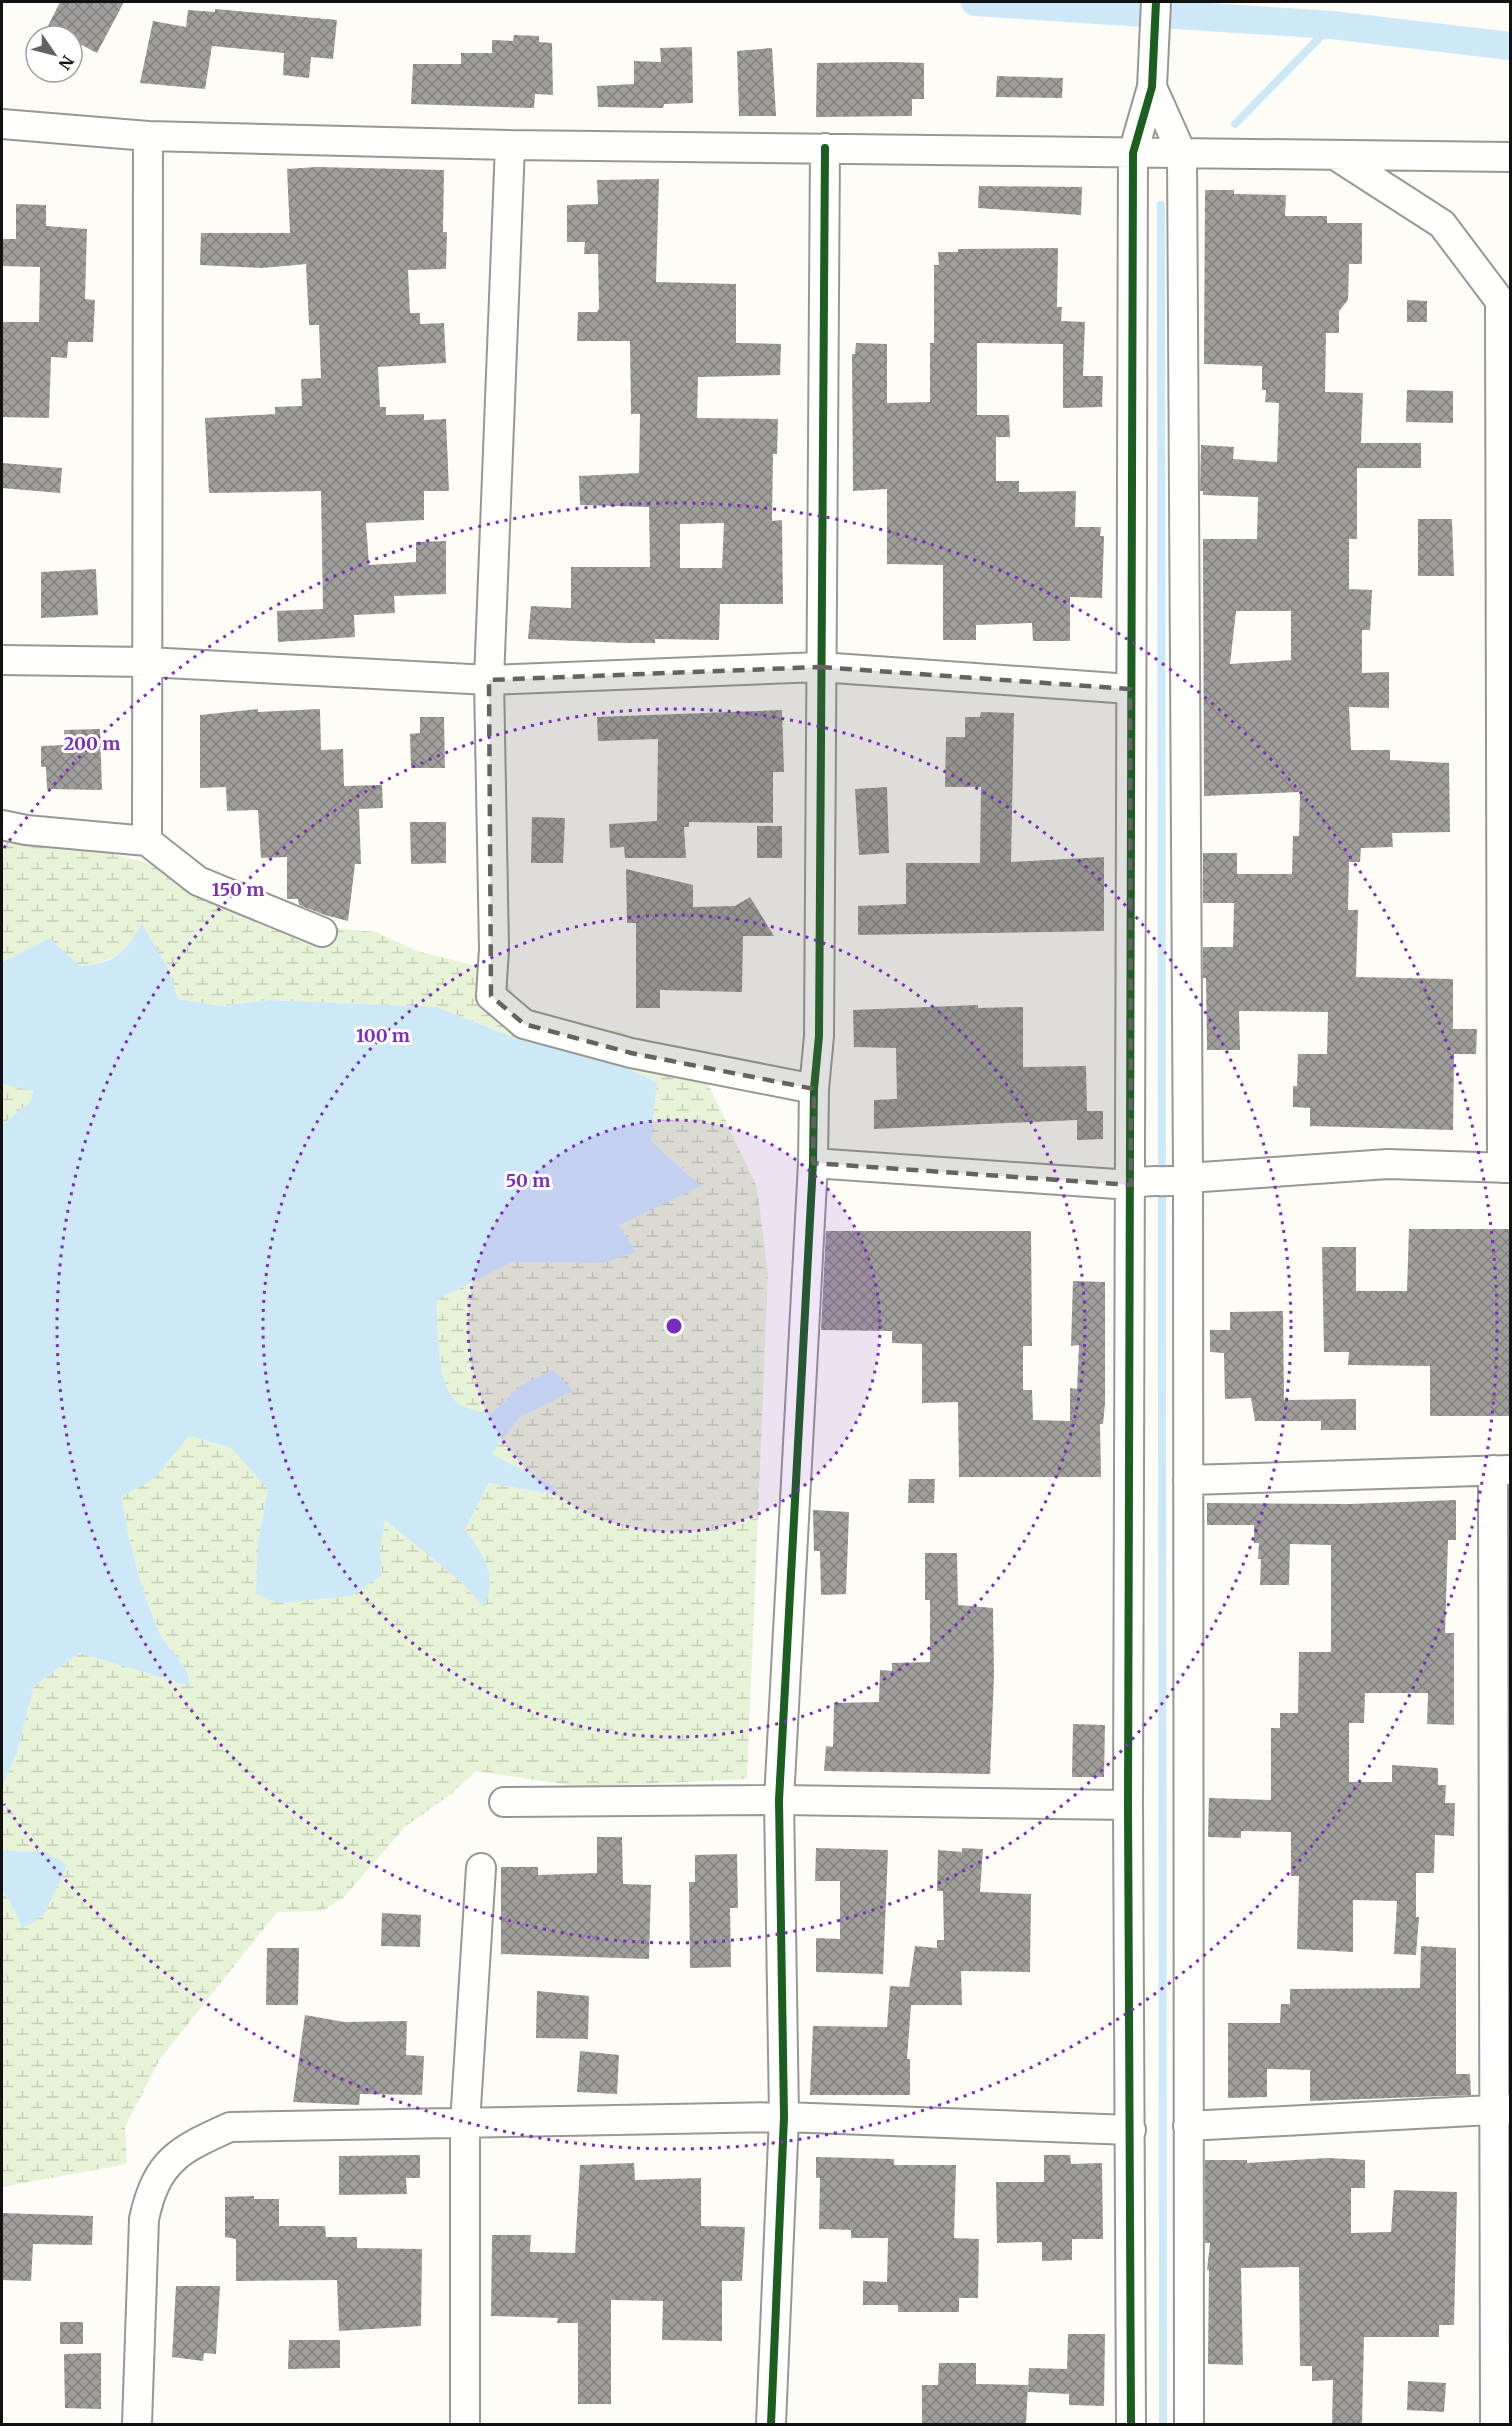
<svg xmlns="http://www.w3.org/2000/svg" width="1512" height="2426" font-family="Merriweather,serif">
  <style>
    .wetland { fill: url(#wetland-marsh) }
    .water { fill: #cde8f7 }
    .lines { fill: none; stroke-linecap: round; stroke-linejoin: round }
    .stream { stroke: #cde8f7; stroke-width: 8 }
    .canal { stroke: #cde8f7; stroke-width: 28 }
    .building { fill: url(#building-cross-hatch); fill-rule: evenodd }
    .street-casing { stroke: #979795; stroke-width: 32 }
    .street { stroke: #fffffe; stroke-width: 28 }
    .cycleway-casing { stroke: #fff; stroke-width: 11 }
    .cycleway { stroke: #1b5e20; stroke-width: 8 }
    .marked { fill: #646362; fill-opacity: 0.2; stroke: #646362; stroke-width: 4.5; stroke-dasharray: 12 8; stroke-linejoin: round }
    .ring { fill: none; stroke: #7b2cbf; stroke-width: 3; stroke-dasharray: 3 6 }
    .centre { fill: #7b2cbf; stroke: #fff; stroke-width: 3 }
    .ring-label { font-size: 18px; text-anchor: middle; font-weight: bold; fill: #7b2cbf; stroke: #fff; stroke-width: 6; stroke-linejoin: round; paint-order: stroke }
  </style>
  <defs>
    <pattern id="wetland-marsh" width="20" height="14" patternUnits="userSpaceOnUse" patternTransform="scale(1.5)"><rect width="20" height="14" fill="#e7f3d7"/><path d="M1 5h8M5 5V1M11 12h8M15 12V8" fill="none" stroke="#c5cfb8"/></pattern>
    <pattern id="building-cross-hatch" width="8" height="8" patternUnits="userSpaceOnUse" patternTransform="scale(1.5)"><rect width="8" height="8" fill="#a19f9c"/><path d="M0 0l8 8M0 8l8-8" fill="none" stroke="#82807e"/></pattern>
  </defs>
  <rect width="100%" height="100%" fill="#fdfcf7"/>
  <path class="wetland" d="M2,827l174,43 66,29 100,30 34,3 41,19 86,22 22,43 97,16 58,32 28,20 49,103 11,87 -21,505 -165,8 -106,-16 -25,23 -45,32 -63,72 -21,13 -45,1 -117,147 -35,68 2,37 -125,23v-299l21,40 23,-76 -44,-2v-63l15,-35 17,-66 46,-33 110,32c0,-20 -21,-33 -29,-51 -21,-42 -31,-91 -40,-137l34,-19 34,-42 42,12 37,41 -10,54 124,32 -2,-24 5,-31 76,62 23,25c15,-30 0,-53 -19,-76l24,-48 69,11 -2,-7 -64,-33 27,-36 53,-27 -50,-6 -31,29c-9,-3 -24,-5 -32,-10 -24,-18 -21,-76 -22,-104l75,-38 92,1 32,-11 -17,-27 72,-49 -40,-35 6,-59 -55,-25 -82,-17 -83,-33 -167,-7 -50,6 -42,-7 -9,-29 -43,-19 -30,14 -16,1 -31,-28 -47,24z
    M2,1084l31,6 -2,11 -29,24z"/>
  <path class="water" d="M142,924l27,46 9,29 42,7 50,-6 167,7 83,33 82,17 55,25 -6,59 50,45 -82,39 17,27 -32,11 -92,-1 -75,38c1,28 -2,86 22,104 8,5 23,7 32,10l31,-29 30,-15 21,21 -54,27 -27,36 64,33 2,8 -69,-12 -24,47c19,24 34,48 19,77l-23,-25 -76,-62 -5,31 2,24 -31,21 -71,7 -24,-9 2,-51 10,-54 -37,-41 -42,-12 -34,42 -34,19c9,46 19,95 40,138 9,17 29,30 29,51l-110,-33 -46,33 -17,66 -15,35v-662l29,-24 2,-10 -31,-7v-122l47,-24 31,28c36,-2 45,-14 62,-42z
    M2,1850l44,2 21,13 -23,50 -21,13 -21,-40z"/>
  <g class="lines">
    <path class="stream" d="M1235,124l97,-99
      M1161,205l2,2219"/>
    <path class="canal" d="M975,2l357,23 178,21"/>
  </g>
  <path class="building" d="M60,2h64l-27,51 -25,-13v-4h-29z
    M215,9l122,11 -4,39 -22,-2 -2,21 -26,-3 1,-22 -72,-7 -7,43 -65,-6 13,-62 33,6 2,-17 27,2z
    M514,35l25,1v6l13,1 1,52 -18,-1 -1,14 -123,-4 2,-40h48v-11h31v-13l21,1z
    M692,47l1,56 -29,1 -1,4 -65,-1 -1,-21 37,-2v-23l27,1 -1,-14z
    M772,48l4,68h-37l-2,-65z
    M892,62l32,1v36h-12v17l-96,1 1,-54z
    M997,76l66,2 -1,20 -66,-1z
    M317,167l127,3 -1,62h4l-1,37 -38,1 2,43h10v11l24,-1 2,40 -68,4 2,40h6v8l38,-1v6l22,-1 3,72h-25v29l-58,3 3,42 47,-3v-20l30,-1v53l-52,2 1,17 -41,2 1,22 -77,5 -1,-31 46,-2 -2,-118 -112,2 -4,-75 70,-4v-7l27,-1 -1,-27 20,-1 -2,-53h-10l-3,-61 -44,4 -62,-3 1,-32h89l-3,-64z
    M659,179l-3,103 80,2v59l45,1 -1,31 -82,2 -1,41 81,1 -1,35h-4l-1,67 10,-1 1,84h-63l-1,36 -64,-1v4h-28l-99,-4 3,-33 40,2v-41h79l-1,-60 -69,-2 -1,-29 60,-3 1,-59h-9l-1,-73h-53l1,-29h19l2,-3 -1,-55h-14l1,-12h-18v-37l31,-1 -1,-24zM724,523l-2,45h-42v-44z
    M979,186l103,1 -1,28 -103,-7z
    M1205,190h29v4l52,1 -1,21h42v7h35v41h-13l-1,36 -9,11v22h-13l-1,59 38,1 -2,50h60v25h-64v71h-8v50l23,1 -2,40h-8v43l27,-1v36l-40,-1 2,43h39v10l59,3 1,69 -58,1 1,14 -32,1 -1,14h-11l-1,48h10l-2,67 97,2v50h24l-1,25h-22l-1,76 -143,-4v-18l-17,-1v-21h4l1,-32h29l1,-42 -89,-1 1,39h-33l-1,-72h-3v-31h30l1,-44h-31v-50h34v21h55l1,-38h6l1,-44 -96,4 -1,-257h54l1,-42 -55,-2v-4h-3l1,-46 33,2 -1,12 44,3 2,-59 -14,-1 1,-12h-4v-24l-58,-2zM1236,611h55v49l-61,4z
    M16,204l30,1v21l41,3 -2,70 10,1 -2,42h-25l-1,16 -16,-1 -2,61 -47,-1v-95h37l1,-55 -38,-1v-27h14z
    M1058,248l-1,59h5l-1,14 24,1 -2,54h20l-1,31 -39,1v-64l-86,-1v72h32l1,22h-14v44h23v11l57,-1 -1,36h26l-1,9h4l-2,62 -32,-1v44h-37l-1,-18 -56,2v15h-33v-75l-56,-1v-75l-34,2 -1,-137h3l1,-11 31,1v59l43,-1v-59h4v-78h5l-1,-13h20v-3z
    M1407,300l20,1v21h-20z
    M1407,390l46,1v32l-47,-1z
    M2,463l60,5 -2,25 -58,-5z
    M1418,519h34l2,57h-36z
    M96,569l2,46 -57,3v-46z
    M258,709v3l62,-3 1,41 22,-1 1,37 38,-1 1,23 -24,1 2,55h-6l-7,57 -23,-6 -26,-10 -1,-6h-11v-42l-26,1 -3,-48 -31,1 -1,-24 -26,1v-73z
    M782,710l2,62h-11v51l-84,-1v5h-5l2,31h-61l-1,-11 -14,1 -1,-24 48,-3 1,-82 -60,2 -1,-24z
    M981,712l33,1 -3,149 93,-5v74l-246,4v-29l48,-2v-41h74l1,-76h-36l1,-50h19v-20h15z
    M420,717h24l1,51h-34l-1,-34 10,-1z
    M100,729l2,61 -55,-1 -1,-22h-5v-21l24,-1 -1,-15z
    M887,787l2,66 -30,2 -4,-66z
    M532,817l33,1 -2,45h-32z
    M410,822h36v41l-35,1z
    M757,826h25v32h-25z
    M626,869l67,16v22l42,-1 15,-9 24,39h-31l-1,56 -82,-2v18h-24v-85h-9z
    M978,1005v3l45,-1v60l63,-1 1,45h16v28l-26,1v-20l-203,9v-29l23,-1 -1,-51 -42,-1 -1,-37z
    M1409,1229h101v187h-80v-50l-82,-1 1,-13h-25l-2,-105h34v44h51z
    M826,1231h205l1,115h-9v44h9l1,30 37,1v-33l7,1 2,-44 -8,1 2,-65 32,1v122l-2,20h-3l1,53h-142l-1,-75 -36,1v-59l-30,-1v-12l-71,-1z
    M1283,1311l1,89 72,-1v31h-35v-9h-66l-4,-23 -26,1 -1,-46 -14,-1v-22h20v-18z
    M909,1479h26l-1,24h-26z
    M1456,1500v40h-8l-3,93h9v92l-27,-1 1,-31h-63l-1,30h-15v59h43v-17l46,3v17h8l-1,18h10l-1,33 -19,-1 -1,38h-18v44h3l-3,38 -22,-1 3,-53 -44,-1v52l-56,-3 2,-73h-8v-44l-50,-1v7l-33,-1 1,-39 62,2v-72h9v-15h18l1,-61h32v-107l-41,-1 -1,41h-29l1,-26h-3l1,-16h-5v-18h-47v-22l143,1z
    M813,1510l36,2 -3,82 -25,1 -1,-44h-6z
    M925,1553h32l1,52 35,3 1,67 -4,99 -166,-3 2,-25 7,1 1,-44 45,-1 1,-32 12,1v-8l38,-1v-62h-5z
    M1073,1724l32,1 -1,52h-32z
    M597,1837h25l1,47 28,1 -2,74 -148,-5v-87h37v8l59,-2z
    M816,1848l72,2 -5,124 -67,-2v-34l24,1v-58h-25z
    M962,1848l21,1 -3,43 51,2 -1,78 -69,-1 1,34h-51l-4,54h3v36h-100l3,-69 74,1 3,-41 19,1 6,-41 22,2v-8h7l-1,-49h-6l1,-41 24,2z
    M737,1854l1,54h-8l1,59 -41,1 -1,-86h6v-27z
    M382,1913l39,2 -1,32 -39,-1z
    M1421,1946l35,2v126h14l1,21 -161,6v-31l-43,-1v28l-39,1v-75h52l1,-19h9v-15l130,-1z
    M267,1948h32l-1,57h-32z
    M537,1991l52,5 -1,43 -52,-1z
    M305,2015l39,7 63,-1 -1,34 18,1 -2,39 -62,-1 -1,11 -66,-3z
    M580,2051l39,4 -2,39 -40,-2z
    M420,2155v23h-14l1,16 -68,1v-39z
    M1044,2155h26l1,9 31,-1 1,76h-31v21l-30,1v-19l-45,1 -1,-61h48z
    M816,2157l78,2v6h62l-2,73 25,1 -1,59h-19v14h-61v-7h-35v-24l24,1 1,-44h-37v-8l-32,-1 1,-51h-4z
    M1328,2158l37,2v28h-14v45l40,-1 3,-42 63,2 -3,133h-15v12h-75l-2,87h-30l1,-44 -21,1v-15h-12l-1,-99 -58,1 2,97 -35,-1 1,-94h-2l3,-27h-5v-83h42v3z
    M634,2163l1,17 66,-2v48l44,1 -3,54h-20v60l-60,-1 1,-39 -52,-1v104h-33v-81h-21l1,-5 -67,-2 1,-81h39l-1,17 45,1 5,-88z
    M254,2196v3h25v27h46l1,11h31v11l65,1 -1,77 -82,5 -2,-51 -101,1v-42l-11,-2v-40z
    M2,2213l91,3 -1,29 -59,-1 -2,37 -29,-1z
    M176,2286h44l-4,68 -12,-1 -1,8 -31,-4z
    M60,2322h23v22h-23z
    M1068,2334h37l-1,72 -35,-1v-11l-41,-2 1,-24 38,1z
    M289,2340h51v28l-52,1z
    M101,2353v56l-36,-1 -1,-54z
    M939,2363h37v21l52,1 -2,39h-104v-39h16z
    M1408,2381l38,2 -2,29 -37,-2z"/>
  <g class="lines">
    <defs>
      <path id="street" d="M1152,87l30,67 6,1024 1,1246
        M2,124l146,12 362,9 1000,12
        M510,145l-21,535 5,269 -3,47 33,28 107,29 183,36
        M1335,155l107,69 58,77 10,10
        M1500,301l2,867
        M2,660l145,2 342,18 331,-13 310,22
        M2,825l24,5 121,11 51,40 124,51
        M147,841l1,-705
        M813,1163l318,22c17,-8 39,0 57,-7l200,-14 122,4
        M1493,1470l2,954
        M1188,1480l322,-10
        M504,1802l275,-2 349,5
        M1188,2126l322,-17
        M137,2424l7,-205c13,-59 35,-69 86,-92l554,-10 347,13
        M465,2424v-300l16,-256
        M771,2424l13,-307 -5,-317 34,-637 1,-74 5,-53 6,-888
        M1131,2424l-3,-619 5,-1652 19,-66 4,-85"/>
    </defs>
    <use href="#street" class="street-casing"/>
    <use href="#street" class="street"/>
    <defs>
      <path id="cycleway" d="M771,2424l13,-307 -5,-317 34,-637 1,-74 5,-53 6,-888
        M1131,2424l-3,-619 5,-1652 19,-66 4,-85"/>
    </defs>
    <use href="#cycleway" class="cycleway-casing"/>
    <use href="#cycleway" class="cycleway"/>
  </g>
  <path class="marked" d="M820,667l310,22 1,496 -318,-22 1,-74 -183,-36 -107,-29 -33,-28 -2,-316z"/>
  <circle cx="674" cy="1326" r="206" fill="#7b2cbf" fill-opacity=".12"/>
  <g class="ring">
    <circle cx="674" cy="1326" r="206"/>
    <circle cx="674" cy="1326" r="411"/>
    <circle cx="674" cy="1326" r="617"/>
    <path d="M4 848A823 823 0 1 1 4 1804"/>
  </g>
  <circle cx="674" cy="1326" r="9" class="centre"/>
  <g class="ring-label">
    <text x="92" y="750">200 m</text>
    <text x="238" y="896">150 m</text>
    <text x="383" y="1042">100 m</text>
    <text x="528" y="1187">50 m</text>
  </g>
  <rect width="1512" height="2426" fill="none" stroke="#111111" stroke-width="6"/>
  <g transform="translate(54 54) rotate(125)"><circle r="28" fill="#ffffff" stroke="#a0a0a0" stroke-width="1.5"/>
  <path d="M0-4.5L10 22L0 15L-10 22Z" fill="#646362"/>
  <text y="-9" font-size="16" font-weight="bold" text-anchor="middle" fill="#111111">N</text>
  </g>
</svg>
